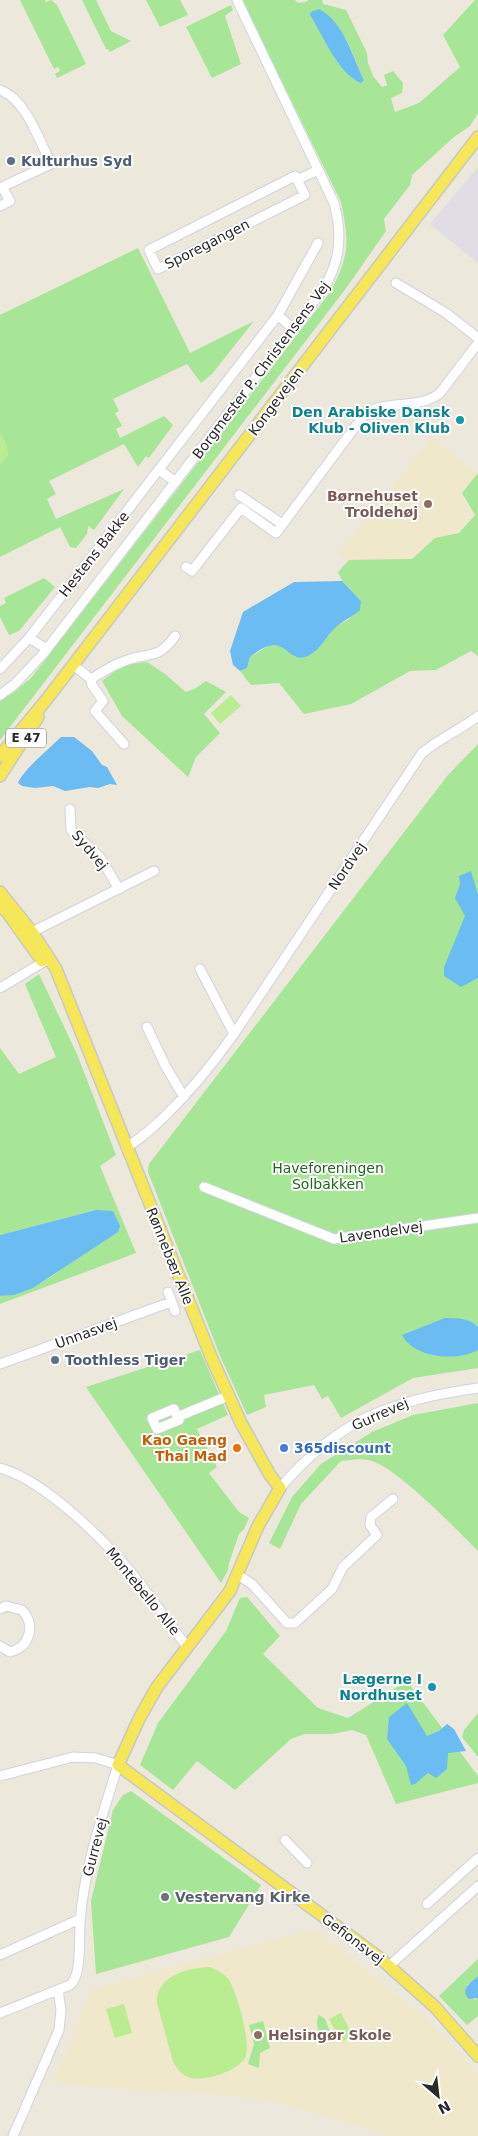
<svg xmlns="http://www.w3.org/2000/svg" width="478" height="2136" font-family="'DejaVu Sans',sans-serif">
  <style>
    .industrial { fill: #e0dde5 }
    .education { fill: #efe8cb }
    .green { fill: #a6e696; fill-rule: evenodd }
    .pitch { fill: #baed92 }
    .water { fill: #6bbcf3 }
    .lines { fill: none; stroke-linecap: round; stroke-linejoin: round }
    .minor-casing { stroke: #d1d2e4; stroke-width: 11 }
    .major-casing { stroke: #c8c8c8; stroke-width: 14 }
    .minor { stroke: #fff; stroke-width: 9 }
    .major { stroke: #f5e758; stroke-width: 11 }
    .service-dot { fill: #5c6f8a; stroke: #fff; stroke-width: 2 }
    .culture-dot { fill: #0f9aa8; stroke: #fff; stroke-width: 2 }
    .education-dot { fill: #8d6e63; stroke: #fff; stroke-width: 2 }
    .food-dot { fill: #e8710a; stroke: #fff; stroke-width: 2 }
    .shop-dot { fill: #3f7fe0; stroke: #fff; stroke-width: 2 }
    .worship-dot { fill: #6b7280; stroke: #fff; stroke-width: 2 }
    .labels { text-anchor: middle; stroke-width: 4; stroke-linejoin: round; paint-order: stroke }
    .shield { fill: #fff; stroke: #6a6a6a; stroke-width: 1 }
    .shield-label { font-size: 12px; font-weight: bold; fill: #2a2a2a }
    .service-label { font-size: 14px; font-weight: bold; fill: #4e5e75; stroke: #fff; text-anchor: start }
    .street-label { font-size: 14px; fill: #2a2a2a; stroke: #fff }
    .culture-label { font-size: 14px; font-weight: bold; fill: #0d838f; stroke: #fff; text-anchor: end }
    .education-label { font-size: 14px; font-weight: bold; fill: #785e54; stroke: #fff; text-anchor: end }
    .park-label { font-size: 14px; fill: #1d6a17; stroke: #fff }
    .food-label { font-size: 14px; font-weight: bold; fill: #c56008; stroke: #fff; text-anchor: end }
    .shop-label { font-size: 14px; font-weight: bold; fill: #366cbe; stroke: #fff; text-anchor: start }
    .worship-label { font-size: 14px; font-weight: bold; fill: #5b616d; stroke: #fff; text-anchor: start }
  </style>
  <rect width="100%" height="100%" fill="#ede8dc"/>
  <path class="industrial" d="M478,167v96l-48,-39z"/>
  <path class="education" d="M432,437l46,37v59l-26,27 -101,5 -14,-11z
    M311,1929h4l114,92 49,52v63h-85l-124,-35 -93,-11 -9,3 -116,-10 21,-43 18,-50z"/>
  <path class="green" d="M20,0h25l1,2 5,-2 6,5 29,59 -29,14 -2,-4 5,-3 -2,-4 -4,2z
    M82,0h14l15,31 20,10 -21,11 -2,-3h-2z
    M146,0h34l8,15 -28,12z
    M242,0h53l3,3 8,-1 2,-2h14l1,4 23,6 21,43 1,10 5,13 9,11 5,-2 -3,-10 9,-4 10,12 -1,10 -11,5 4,14 24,-9 41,-36 -17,-32 32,-35h3v113l-8,13 -16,11 -42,38 -2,10 -26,34 2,12 -39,56 -347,453v-39l13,-8 18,-15 300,-387c19,-38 18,-48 10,-89zM310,15c8,4 19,6 26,12 13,10 20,38 28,53l-8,1 -15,-16z
    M231,5l2,5 -8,6 16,48 -29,14 -26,-51z
    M138,248l52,105 64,-32 -42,53 -11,9 -14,-19 -74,35 6,12 -4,2 7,13 -6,3 4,9 44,-22 9,9 -24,33 -3,-2 -8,11 -14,-23 -75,37 7,13 -9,5 9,20 68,-30 -30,41 -6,-4 -1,8 -11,14 -6,-1 -10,-20 -60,30v-242z
    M478,473v183l-7,-5 -35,19 -26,1 -59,33 -47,10 -25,-31 -28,2 -11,-14 7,-3 3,-11 20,-12 11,1 14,11h9l10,-5 22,-26 13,-7 12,-18 -19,-20 -4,-9 11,-12 63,-1 23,-21 24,-5 16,-18 -13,-22z
    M44,578l11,9 -36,44 -10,4 -9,-18v-11l6,-3 -2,-5z
    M147,662l18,12 21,18 10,-4 10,-7 20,11 -22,22 16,19 -24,24 -8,20 -66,-61 -20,-35 21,-16z
    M478,744v624l-65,10 -72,40 -13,-22 -6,3 -8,-14 -50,10 2,12 -19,8 -26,-57 -73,-186 1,-8 299,-389z
    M39,974l38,80 39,101 -16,11 36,87 -136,51v-8c23,-2 49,-15 66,-31 8,-8 24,-43 30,-55l-96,25v-187l19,26 37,-17 -31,-73z
    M200,1350l28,65 -31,14 20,38 -8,6 30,39 10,6 -5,11 -5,5 -10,29 -1,7 -7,13 -135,-196z
    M478,1403v148c-20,-20 -84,-87 -110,-91 -8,-2 -19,0 -27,1l-40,43 -21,45 -11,-6 23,-46 29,-33 51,-32 41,-17z
    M247,1597l33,39 -17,18 55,54 30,10 59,-37 71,95v7l-82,21 -30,-69 -14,-5 -20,4h-27l-14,5 -56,51 -38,-29 -24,29 -33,-25 18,-42 68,-92 14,-33z
    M478,1713v44l-16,-20 2,-7z
    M131,1791l130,94 -32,52 -133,37 -5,-73 22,-91 10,-15z
    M478,1959v17l-11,9 7,15 4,-2v18l-11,9 -28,-29z
    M319,2015l6,4 6,15 -1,7 -6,1 -4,-5 1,-4c-4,-4 -6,-12 -2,-18z
    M263,2021l7,27 -10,5 -1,15 -11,-4 6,-20 -5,-19z"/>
  <path class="pitch" d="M0,433c6,7 8,14 8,23l-8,8z
    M231,695l10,11 -21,18 -9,-11z
    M210,1967c7,3 15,7 19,13 8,13 23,64 16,78 -8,14 -46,26 -59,18 -6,-3 -10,-9 -13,-14l-16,-59c-1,-28 31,-35 53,-36z
    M124,2004l8,29 -17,5 -9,-29z
    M341,2013l12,23 -12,6 -12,-23z"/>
  <path class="water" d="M319,9c25,13 33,47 45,71l-3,3c-23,-9 -38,-48 -51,-68l1,-3z
    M342,581l19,20 -1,9c-8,7 -18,11 -25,18 -10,9 -16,25 -30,29 -20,6 -19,-29 -55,0l-3,11 -7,3 -7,-6 -3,-14 13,-39 51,-30z
    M61,737h13l18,14 10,14 5,2 10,18 -7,-1 -12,4 -8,-1 -25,4 -12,-5 -18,2 -13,-2 -4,-3c5,-13 31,-34 43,-46z
    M471,871l7,24v83l-17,9 -17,-11v-9l21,-51 -10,-18 5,-14 -1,-8z
    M96,1210l17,1 7,15 -2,6 -85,56 -19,7 -14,1v-61z
    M445,1318c12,0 25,0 33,9v23c-22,12 -64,8 -76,-15z
    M407,1703l20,33 12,-5 8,-7 7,5 12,22 -18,2 -1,16 -11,9 -8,-5 -13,11 -4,1 -5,-19 -19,-27 2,-22z
    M478,1976v22l-9,1c-10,-9 2,-17 9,-23z"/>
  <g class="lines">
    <defs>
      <path id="minor" d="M0,90c26,9 39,50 51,74l-49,23 8,14 -10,5
        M297,180l8,15 -147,74 -9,-19 146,-74 2,4 21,-10
        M396,283l50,30 32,25
        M278,315l15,14
        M159,470l17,12
        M239,495l43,29
        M186,567l6,4 49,-63 35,25 88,-118c22,-17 54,-4 76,-22l38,-50
        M29,638l18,11
        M73,665l18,14 1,6 11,16 -8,10 29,33
        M0,669l29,-31 249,-323 40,-72
        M91,679c10,-6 20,-13 31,-17 25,-11 35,0 53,-26
        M0,695l15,-11 28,-30 279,-363c18,-28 21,-55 12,-88l-97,-203
        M70,809l1,21 29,27 19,32
        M32,932l122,-61
        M200,969l34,65
        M0,988l47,-28
        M147,1027l19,40 18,30
        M126,1147c14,-7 24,-17 36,-28 27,-26 50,-54 72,-85l188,-281c18,-15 38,-23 56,-37
        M204,1187l130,52 144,-21
        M168,1292l7,19
        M0,1364l171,-62
        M177,1417l-3,-8 -22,9 5,11 22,-9 -2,-3 51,-21
        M0,1468c46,12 113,80 142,118 16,20 29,42 46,61
        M280,1488c60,-70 110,-87 198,-100
        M238,1575l14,9 35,39h8l37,-34 11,-22 34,-32 -7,-10 1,-8 22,-18
        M0,1609l6,-3 16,4c14,15 8,37 -12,42l-10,-6
        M0,1776l73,-19 23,1 22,7c-16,52 -34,103 -38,157 -1,16 2,54 -10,63l-70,28
        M285,1840l22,23
        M427,1904l51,-46
        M0,1955l80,-36
        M389,1966l89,-80
        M13,2136l46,-106 2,-20 -3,-20"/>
      <path id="major" d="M0,756l47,-57 431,-562
        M0,776l38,-59
        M0,892l32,40 24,37 156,390 29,64 29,52 10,13 -22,38 -28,65 -73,96 -18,32 -21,46 263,194 54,48 43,49
        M0,905l7,7 35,49"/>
    </defs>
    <use href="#minor" class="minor-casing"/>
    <use href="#major" class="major-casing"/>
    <use href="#minor" class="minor"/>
    <use href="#major" class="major"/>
  </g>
  <g class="service-dot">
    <circle cx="11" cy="161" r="5"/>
    <circle cx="55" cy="1360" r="5"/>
  </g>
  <g class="culture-dot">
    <circle cx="460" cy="420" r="5"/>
    <circle cx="432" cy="1687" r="5"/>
  </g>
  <g class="education-dot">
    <circle cx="428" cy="504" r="5"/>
    <circle cx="258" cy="2035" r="5"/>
  </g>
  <circle class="food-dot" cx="237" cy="1448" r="5"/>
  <circle class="shop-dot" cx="284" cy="1448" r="5"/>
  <circle class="worship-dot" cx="165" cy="1897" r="5"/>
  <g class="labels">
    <rect class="shield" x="6" y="728.5" width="40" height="19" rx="4"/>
    <g class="shield-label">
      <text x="26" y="742">E 47</text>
    </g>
    <g class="service-label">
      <text x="21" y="166">Kulturhus Syd</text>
      <text x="65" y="1365">Toothless Tiger</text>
    </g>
    <g class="street-label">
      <text transform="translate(207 244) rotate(-27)" y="5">Sporegangen</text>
      <text transform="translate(261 370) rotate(-53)" y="5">Borgmester P. Christensens Vej</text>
      <text transform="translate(276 401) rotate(-53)" y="5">Kongevejen</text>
      <text transform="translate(94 554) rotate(-52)" y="5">Hestens Bakke</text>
      <text transform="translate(90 850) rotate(50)" y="5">Sydvej</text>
      <text transform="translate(347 866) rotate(-56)" y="5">Nordvej</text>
      <text transform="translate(381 1232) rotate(-8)" y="5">Lavendelvej</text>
      <text transform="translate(170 1256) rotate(68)" y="5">Rønnebær Alle</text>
      <text transform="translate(86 1333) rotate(-20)" y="5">Unnasvej</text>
      <text transform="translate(380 1414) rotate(-24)" y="5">Gurrevej</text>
      <text transform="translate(143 1591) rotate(51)" y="5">Montebello Alle</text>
      <text transform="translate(95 1847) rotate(-75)" y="5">Gurrevej</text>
      <text transform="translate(353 1939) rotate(37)" y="5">Gefionsvej</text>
    </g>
    <g class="culture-label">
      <text x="450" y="417">Den Arabiske Dansk<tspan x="450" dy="16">Klub - Oliven Klub</tspan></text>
      <text x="422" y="1684">Lægerne I<tspan x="422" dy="16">Nordhuset</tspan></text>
    </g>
    <g class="education-label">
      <text x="418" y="501">Børnehuset<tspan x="418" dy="16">Troldehøj</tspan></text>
      <text x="268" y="2040" text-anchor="start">Helsingør Skole</text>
    </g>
    <g class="park-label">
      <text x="328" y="1173">Haveforeningen<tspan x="328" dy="16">Solbakken</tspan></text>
    </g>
    <g class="food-label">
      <text x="227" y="1445">Kao Gaeng<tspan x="227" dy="16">Thai Mad</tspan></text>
    </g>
    <g class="shop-label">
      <text x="294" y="1453">365discount</text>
    </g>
    <g class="worship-label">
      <text x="175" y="1902">Vestervang Kirke</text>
    </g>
  </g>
  <g transform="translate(438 2096) rotate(152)" stroke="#ffffff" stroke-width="4" paint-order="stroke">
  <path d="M0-4L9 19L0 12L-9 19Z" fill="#2a2a2a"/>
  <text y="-8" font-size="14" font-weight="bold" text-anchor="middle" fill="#2a2a2a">N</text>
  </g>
</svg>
